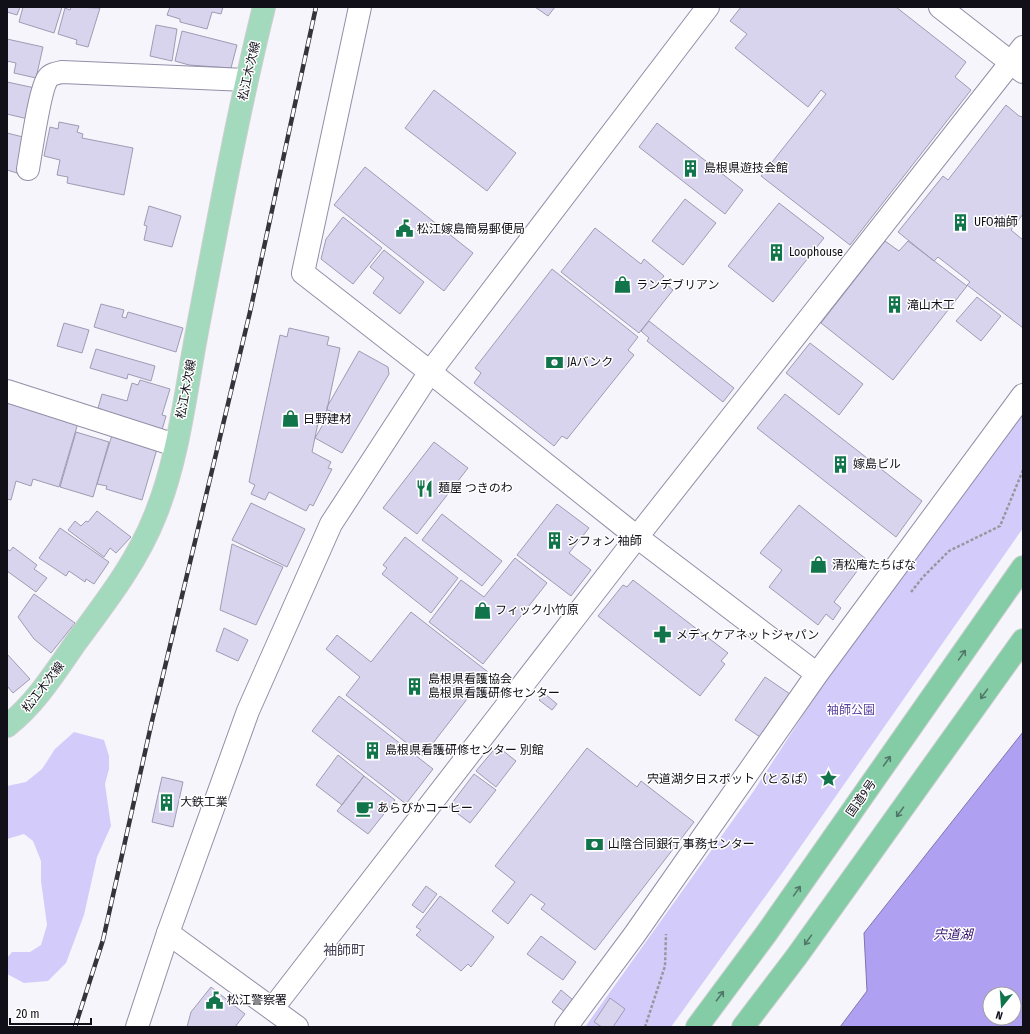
<svg xmlns="http://www.w3.org/2000/svg" width="1030" height="1034" font-family="'Fira Sans Condensed','Noto Sans JP',sans-serif">
  <style>
    .green { fill: #d3ccfb }
    .water { fill: #afa0f1; stroke: #8075b0; fill-rule: evenodd }
    .building { fill: #d8d4ee; stroke: #9e9bb3 }
    .lines { fill: none; stroke-linecap: round; stroke-linejoin: round }
    .minor-casing { stroke: #928fa7; stroke-width: 24 }
    .tertiary-casing { stroke: #928fa7; stroke-width: 24 }
    .primary-casing { stroke: #cfcfd1; stroke-width: 24 }
    .trunk-casing { stroke: #cfcfd1; stroke-width: 24 }
    .path { stroke: #98979e; stroke-width: 2.5; stroke-dasharray: 3 2; stroke-linecap: butt }
    .minor { stroke: #fff; stroke-width: 22 }
    .tertiary { stroke: #fff; stroke-width: 22 }
    .primary { stroke: #a3d9bc; stroke-width: 22 }
    .trunk { stroke: #84cca6; stroke-width: 22 }
    .rail-casing { stroke: #35343d; stroke-width: 4.5 }
    .rail { stroke: #fff; stroke-width: 3; stroke-dasharray: 9; stroke-linecap: butt }
    .oneway { stroke: #507767 }
    .labels { text-anchor: middle; stroke-width: 3; stroke-linejoin: round; paint-order: stroke }
    .street-label { font-size: 12px; fill: #111019; stroke: #fff }
    .poi-label { font-size: 12px; fill: #111019; stroke: #fff; text-anchor: start }
    .park-label { font-size: 12px; fill: #5a42a0; stroke: #fff }
    .water-label { font-size: 13px; font-style: italic; fill: #34116f; stroke: #fff }
    .quarter-label { font-size: 14px; fill: #464358; stroke: #fff }
  </style>
  <rect width="100%" height="100%" fill="#f6f5fb"/>
  <path class="green" d="M1023,409v119l-238,341 -114,158h-86l168,-235 67,-103z
    M74,732l30,8 5,16v13l-4,15 6,42 -14,31 -13,58 -18,48 -18,18 -24,2 -17,-9v-16l5,-6h18l11,-7 6,-20 -6,-44v-20l-8,-20 -9,-7 -17,5v-53l19,-4 16,-13 13,-20z"/>
  <path class="water" d="M1023,732v295h-183l27,-36 -3,-58zM990,994h24v24h-24z"/>
  <path class="building" d="M7,7h13l-3,8 -10,-3z
    M23,7h39l-8,26 -35,-11z
    M71,7l29,1 -12,39 -12,-3 1,-4 -19,-6 7,-26 5,2z
    M170,7h53l-2,7 -9,-2 -5,17 -27,-7v-3l-13,-4z
    M535,7h20l-7,9z
    M741,7h155l70,55 -11,15 16,13 -121,155 -89,-69 65,-82 -5,-4 -13,17 -73,-59 12,-14 -17,-13z
    M156,25l21,4 -5,32 -22,-5z
    M182,31l55,14 -6,23 -42,-3 -14,-4z
    M7,39l36,8 -7,31 -22,-5 2,-10 -9,-2z
    M7,82l28,6 -7,31 -21,-5z
    M434,90l82,63 -29,38 -82,-63z
    M1006,105l13,11 4,1v97l-12,16 12,10v88l-56,-43 3,-3 -32,-25 -4,4 -36,-29 45,-56 5,4z
    M59,122l20,4 -2,6 6,2 -1,4 51,10 -9,47 -57,-12 1,-6 -11,-2 3,-15 -16,-4 6,-29 8,2z
    M657,123l86,67 -18,24 -86,-67z
    M7,133l20,5 -10,35 -10,-3z
    M365,167l108,86 -29,38 -110,-86z
    M685,199l31,24 -33,42 -31,-24z
    M779,203l45,35 -51,64 -45,-36z
    M149,206l32,10 -9,31 -28,-7 3,-14 -3,-1z
    M343,217l39,31 -29,36 -32,-25 5,-20z
    M595,228l46,36 3,-5 20,17 -3,4 12,10 -34,43 -78,-61z
    M885,241l14,10 9,-10 59,45 -74,94 -72,-57z
    M384,250l40,32 -24,32 -27,-21 11,-15 -14,-11z
    M552,269l86,68 -10,13 6,5 -67,84 -5,-3 -8,10 -80,-63 7,-10 -6,-5z
    M977,297l24,19 -20,25 -25,-20z
    M101,304l23,6 -2,7 4,1 2,-6 55,16 -7,24 -82,-25z
    M649,321l85,67 -11,14 -76,-61 2,-3 -8,-7z
    M64,323l25,7 -7,23 -25,-7z
    M289,328l40,9 -2,8 13,3 -15,71 -6,-1 -7,34 19,10 -3,6 4,1 -19,37 -3,-2 -4,7 -37,-19 -4,8 -14,-6 4,-9 -6,-3 31,-147 7,2z
    M810,343l53,41 -24,31 -53,-42z
    M96,349l59,17 -4,15 -23,-7 -1,5 -37,-11z
    M359,351l29,16 1,7 -47,79 -27,-15 16,-27 -4,-1v-3z
    M140,380l30,9 -8,26 4,1 -6,21 -60,-18 3,-9 -5,-2 4,-14 25,7 5,-18 6,2z
    M785,394l137,107 -26,36 -139,-109z
    M7,402l71,21 -19,64 -26,-8 -2,7 -15,-5 -5,19 -4,-1z
    M76,432l33,10 -16,55 -33,-10z
    M112,435l45,14 -15,51 -36,-11 1,-3 -10,-2z
    M434,442l34,26 -51,66 -34,-26z
    M251,503l54,26 -18,38 -55,-27z
    M557,504l32,24 -20,25 22,17 -20,26 -54,-41z
    M799,505l67,54 -32,43 7,6 -8,12 -7,-6 -8,11 -49,-38 13,-17 -22,-17z
    M97,511l34,26 -15,16 -6,-5 -6,9 -36,-27 7,-9 6,5 5,-5 2,1z
    M442,514l60,47 -20,25 -60,-46z
    M60,528l49,34 -15,22 -8,-5 -1,3 -16,-11 -3,5 -27,-18z
    M405,537l53,41 -27,35 -49,-39 5,-6 -4,-3z
    M232,544l51,23 -27,58 -36,-15z
    M13,547l24,18 -3,4 13,9 -11,14 -29,-21v-22l3,2z
    M515,558l32,25 -64,81 -54,-42 32,-42 23,17z
    M633,580l95,73 -7,8 4,3 -25,32 -102,-80 25,-31 4,2z
    M34,594l41,29 -24,30 -17,-14 -16,-22z
    M411,612l77,60 -65,84 -77,-61 14,-18 -34,-28 11,-14 34,27z
    M224,628l24,12 -10,21 -22,-10z
    M7,654l23,25 -17,14 -6,-7z
    M765,677l25,17 -30,43 -25,-17z
    M545,694l12,10 -5,6 -13,-10z
    M339,696l94,73 -27,35 -94,-73z
    M497,746l19,15 -20,26 -20,-16z
    M587,748l50,39 4,-6 53,41 -99,128 -54,-41 4,-5 -14,-10 -23,30 -16,-13 23,-29 -20,-16z
    M338,755l26,21 -22,29 -26,-20z
    M474,774l22,16 -26,33 -21,-16z
    M364,776l31,24 -27,34 -31,-23z
    M162,777l21,5 -10,45 -21,-5z
    M426,886l11,8 -14,19 -11,-8z
    M440,896l54,41 -23,30 -3,-3 -7,7 -45,-36 5,-5 -5,-3z
    M541,936l35,26 -13,18 -36,-26z
    M211,987l34,27 -10,13h-48l4,-15z
    M561,990l12,10 -8,12 -13,-10z
    M610,998l15,11 -12,18h-11l-8,-5z"/>
  <g class="lines">
    <defs>
      <path id="minor" d="M360,7l-57,266 127,99 207,165 180,137
        M28,169c3,-17 12,-81 20,-91 3,-4 9,-5 14,-6l184,8
        M7,391l168,54
        M168,933l129,94
        M273,1008l364,-471 386,-490
        M566,1027l69,-93 182,-260 206,-279"/>
      <path id="tertiary" d="M940,7l83,65
        M137,1027l31,-94 80,-222 83,-187 99,-152 278,-365"/>
      <path id="primary" d="M7,726c28,-22 47,-52 67,-81 30,-41 62,-81 81,-129 23,-56 30,-120 41,-179 21,-110 41,-221 68,-330"/>
      <path id="trunk" d="M697,1027l69,-93 257,-367
        M743,1027l54,-71 226,-316"/>
    </defs>
    <use href="#minor" class="minor-casing"/>
    <use href="#tertiary" class="tertiary-casing"/>
    <use href="#primary" class="primary-casing"/>
    <use href="#trunk" class="trunk-casing"/>
    <path class="path" d="M911,592l12,-15 26,-26 51,-25 23,-56
      M645,1027l20,-61 1,-32"/>
    <use href="#minor" class="minor"/>
    <use href="#tertiary" class="tertiary"/>
    <use href="#primary" class="primary"/>
    <use href="#trunk" class="trunk"/>
    <defs>
      <path id="rail" d="M75,1027l28,-87 49,-219 98,-409 66,-305"/>
    </defs>
    <use href="#rail" class="rail-casing"/>
    <use href="#rail" class="rail"/>
  </g>
  <defs><path id="oneway-shaft" d="M-6 0H5M1.5-3L5.5 0L1.5 3" fill="none" stroke-width="1.6" stroke-linecap="round" stroke-linejoin="round"/></defs>
  <g class="oneway">
    <use href="#oneway-shaft" transform="translate(962 655) rotate(-55)"/>
    <use href="#oneway-shaft" transform="translate(984 694) rotate(126)"/>
    <use href="#oneway-shaft" transform="translate(887 761) rotate(-55)"/>
    <use href="#oneway-shaft" transform="translate(900 812) rotate(126)"/>
    <use href="#oneway-shaft" transform="translate(797 891) rotate(-55)"/>
    <use href="#oneway-shaft" transform="translate(808 940) rotate(126)"/>
    <use href="#oneway-shaft" transform="translate(720 996) rotate(-53)"/>
  </g>
  <defs>
    <symbol id="building-bare" viewBox="-9 -9 18 18"><path d="M-4-6H4V6H1V3H-1V6H-4ZM-2.5-4.3h1.7v1.8h-1.7ZM.8-4.3h1.7v1.8H.8ZM-2.5-1h1.7V.8h-1.7ZM.8-1h1.7V.8H.8Z" fill="#12744b" stroke="#fff" stroke-width="2.5" paint-order="stroke"/></symbol>
    <symbol id="civic-bare" viewBox="-9 -9 18 18"><path d="M-.6-6.5H3V-4.5H.6V-3L4-1V1h2V6H-6V1h2V-1L-.6-3ZM-1.2 2.5V6h2.4V2.5Z" fill="#12744b" stroke="#fff" stroke-width="2.5" paint-order="stroke"/></symbol>
    <symbol id="shop-bare" viewBox="-9 -9 18 18"><path d="M-5-2.5h2.3a2.7 3.5 0 0 1 5.4 0H5L5.5 6h-11ZM-1.5-2.5h3a1.5 2.3 0 0 0-3 0Z" fill="#12744b" stroke="#fff" stroke-width="2.5" paint-order="stroke"/></symbol>
    <symbol id="bank-bare" viewBox="-9 -9 18 18"><path d="M-6-4H6V4H-6ZM0-2.3a2.3 2.3 0 1 0 0 4.6a2.3 2.3 0 1 0 0-4.6Z" fill="#12744b" stroke="#fff" stroke-width="2.5" paint-order="stroke"/></symbol>
    <symbol id="restaurant-bare" viewBox="-9 -9 18 18"><path d="M-5-6h1v4h1v-4h1v4h1v-4h1v5L-1.5 .5V6h-2V.5L-5-1ZM5-6V6H3V1.5H1.5Q1.5-4 5-6Z" fill="#12744b" stroke="#fff" stroke-width="2.5" paint-order="stroke"/></symbol>
    <symbol id="pharmacy-bare" viewBox="-9 -9 18 18"><path d="M-2-6h4v4h4v4h-4v4h-4v-4h-4v-4h4Z" fill="#12744b" stroke="#fff" stroke-width="2.5" paint-order="stroke"/></symbol>
    <symbol id="sight-bare" viewBox="-9 -9 18 18"><path d="M0-6L1.8-2.2L6-1.7L2.9 1.2L3.7 5.4L0 3.3L-3.7 5.4L-2.9 1.2L-6-1.7L-1.8-2.2Z" fill="#12744b" stroke="#fff" stroke-width="2.5" paint-order="stroke"/></symbol>
    <symbol id="cafe-bare" viewBox="-9 -9 18 18"><path d="M-5.5-4.5H6V0H3Q3 3.5 0 3.5H-2.5Q-5.5 3.5-5.5 0ZM3-3.2v2h1.7v-2ZM-6 4.5H4V6H-6Z" fill="#12744b" stroke="#fff" stroke-width="2.5" paint-order="stroke"/></symbol>
  </defs>
  <g fill-rule="evenodd">
    <use href="#building-bare" x="678" y="156" width="25" height="25"/>
    <use href="#building-bare" x="948" y="210" width="25" height="25"/>
    <use href="#civic-bare" x="392" y="216" width="25" height="25"/>
    <use href="#building-bare" x="764" y="240" width="25" height="25"/>
    <use href="#shop-bare" x="610" y="272" width="25" height="25"/>
    <use href="#building-bare" x="882" y="292" width="25" height="25"/>
    <use href="#bank-bare" x="542" y="350" width="25" height="25"/>
    <use href="#shop-bare" x="278" y="406" width="25" height="25"/>
    <use href="#building-bare" x="828" y="452" width="25" height="25"/>
    <use href="#restaurant-bare" x="412" y="476" width="25" height="25"/>
    <use href="#building-bare" x="542" y="528" width="25" height="25"/>
    <use href="#shop-bare" x="806" y="552" width="25" height="25"/>
    <use href="#shop-bare" x="470" y="598" width="25" height="25"/>
    <use href="#pharmacy-bare" x="650" y="622" width="25" height="25"/>
    <use href="#building-bare" x="402" y="674" width="25" height="25"/>
    <use href="#building-bare" x="360" y="738" width="25" height="25"/>
    <use href="#sight-bare" x="816" y="766" width="25" height="25"/>
    <use href="#building-bare" x="154" y="790" width="25" height="25"/>
    <use href="#cafe-bare" x="352" y="796" width="25" height="25"/>
    <use href="#bank-bare" x="582" y="832" width="25" height="25"/>
    <use href="#civic-bare" x="202" y="988" width="25" height="25"/>
  </g>
  <g class="labels">
    <g class="street-label">
      <text transform="translate(249 71) rotate(-77)" y="4">松江木次線</text>
      <text transform="translate(186 389) rotate(-79)" y="4">松江木次線</text>
      <text transform="translate(43 687) rotate(-52)" y="4">松江木次線</text>
      <text transform="translate(861 798) rotate(-55)" y="4">国道9号</text>
    </g>
    <g class="poi-label">
      <text x="704" y="172">島根県遊技会館</text>
      <text x="974" y="226">UFO袖師</text>
      <text x="417" y="233">松江嫁島簡易郵便局</text>
      <text x="789" y="256">Loophouse</text>
      <text x="636" y="289">ランデブリアン</text>
      <text x="907" y="309">滝山木工</text>
      <text x="567" y="366">JAバンク</text>
      <text x="303" y="423">日野建材</text>
      <text x="853" y="468">嫁島ビル</text>
      <text x="438" y="492">麺屋 つきのわ</text>
      <text x="567" y="545">シフォン 袖師</text>
      <text x="832" y="569">清松庵たちばな</text>
      <text x="495" y="614">フィック小竹原</text>
      <text x="676" y="639">メディケアネットジャパン</text>
      <text x="428" y="683">島根県看護協会<tspan x="428" dy="14">島根県看護研修センター</tspan></text>
      <text x="385" y="754">島根県看護研修センター 別館</text>
      <text x="815" y="783" text-anchor="end">宍道湖夕日スポット（とるぱ）</text>
      <text x="180" y="806">大鉄工業</text>
      <text x="377" y="812">あらびかコーヒー</text>
      <text x="608" y="848">山陰合同銀行 事務センター</text>
      <text x="227" y="1004">松江警察署</text>
    </g>
    <g class="park-label">
      <text x="851" y="714">袖師公園</text>
    </g>
    <g class="water-label">
      <text x="953" y="939">宍道湖</text>
    </g>
    <g class="quarter-label">
      <text x="344" y="955">袖師町</text>
    </g>
  </g>
  <rect width="1030" height="1034" fill="none" stroke="#111019" stroke-width="16"/>
  <g transform="translate(1002 1006) rotate(197)"><circle r="19" fill="#ffffff" stroke="#a09fa3"/>
  <path d="M0-3L7 15L0 10L-7 15Z" fill="#12744b"/>
  <text y="-6" font-size="11" font-weight="bold" text-anchor="middle" fill="#111019">N</text>
  </g>
  <path d="M10 1018v6h81v-6" fill="none" stroke="#111019" stroke-width="2"/>
  <text x="16" y="1018" font-size="12" fill="#111019" stroke="#ffffff" stroke-width="3" paint-order="stroke">20 m</text>
</svg>
